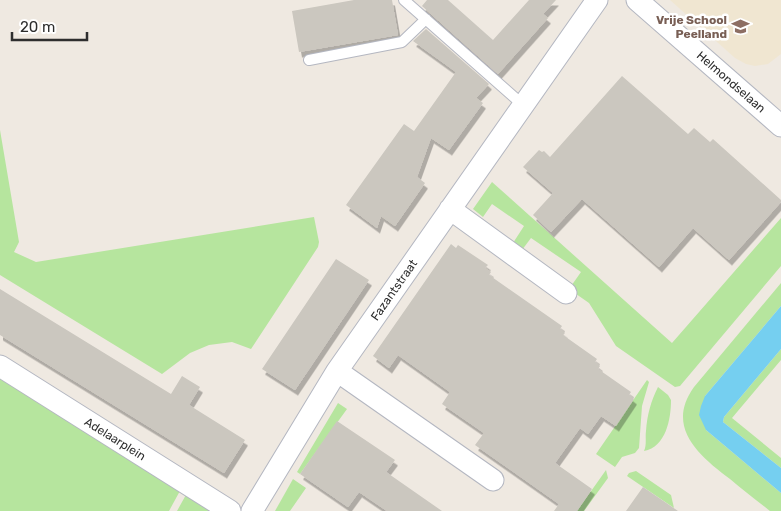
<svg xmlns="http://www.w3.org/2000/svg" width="781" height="511" font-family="Rubik,sans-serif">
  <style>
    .education { fill: #f0e6d1 }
    .green { fill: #b6e59e }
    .water { fill: #75cff0 }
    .building { fill: #cbc7bf; filter: url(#shadow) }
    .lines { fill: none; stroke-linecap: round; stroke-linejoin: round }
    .lane-casing { stroke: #b4b7c1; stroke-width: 12 }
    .street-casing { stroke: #b4b7c1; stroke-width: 23 }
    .lane { stroke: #fff; stroke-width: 10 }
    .street { stroke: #fff; stroke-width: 21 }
    .labels { text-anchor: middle; stroke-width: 5; stroke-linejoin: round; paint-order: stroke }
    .education-label { font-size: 12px; font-weight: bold; fill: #785e54; stroke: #fff; text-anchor: end }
    .street-label { font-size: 12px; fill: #2e2e2e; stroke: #fff }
  </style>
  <defs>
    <filter id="shadow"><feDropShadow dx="3" dy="5.5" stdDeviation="0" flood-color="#0004"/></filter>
  </defs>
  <rect width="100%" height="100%" fill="#efe9e1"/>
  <path class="education" d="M670,0h111v54l-13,10 -13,2 -9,-2 -11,-6z"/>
  <path class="green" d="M0,130l19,112 -5,10 22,10 278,-45 5,25 -1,5 -67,102 -19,-7 -23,3 -19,8 -28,21 -162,-99z
    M492,182l180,161 109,-125v48l-101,120 -5,1 -59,-41 -27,-43 -20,-14 12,-17 -50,-34 -12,16 -6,-11 11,-17 -32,-22 -9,13 -10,-8z
    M781,283v23l-76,90 1,34 75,63v18h-11c-14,-11 -27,-21 -40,-32 -31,-23 -65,-52 -36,-92z
    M781,349v11l-49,58 49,40v10l-58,-46 1,-5z
    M0,378l181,111 -12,22h-169z
    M647,380l2,2 -7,24 -3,42 -4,5 -13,4 -7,10 -19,-13z
    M658,387l10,8 3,5c0,19 -5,47 -27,51 3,-7 1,-13 2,-20 1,-16 5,-30 12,-44z
    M338,403l9,6 -47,65 -3,-2z
    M606,470l2,8 -24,33h-7z
    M636,471l35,24 3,13 -47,-32 2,-3z
    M293,479l13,9 -16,23h-15z
    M187,493l25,18h-35z"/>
  <path class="water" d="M781,306v43l-57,68 -1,5 58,46v25l-75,-63 -7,-15 2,-9 4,-10z"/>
  <path class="building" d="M354,0h38l6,35 -99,17 -7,-41z
    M427,0h21l45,40 36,-40h27l-13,14 5,4 -50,56 -76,-68z
    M426,29l63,55 -13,14 7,5 -34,47 -18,-12 -14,39 8,6 -30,43 -14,-10 -4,12 -31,-23 58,-81 10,7 42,-59 -43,-31z
    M622,76l66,58 6,-6 16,14 3,-3 68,61v2l-52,58 -36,-32 -34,39 -77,-68 -31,33 -18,-17 20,-22 -30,-26 16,-17 3,2 2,-1 6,6z
    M451,244l5,4 2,-3 30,20 -3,3 6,4 -2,3 73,51 -2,3 5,4 -2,2 34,24 -2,3 5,4 -2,3 33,23 -2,3 5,4 -18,27 -15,-10 -13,18 -8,-6 -25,35 37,26 -15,22h-23l5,-7 -84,-59 9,-12 -42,-29 8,-12 -52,-37 -9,13 -16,-12z
    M336,259l33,21 -74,110 -33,-21z
    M0,289l171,105 11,-18 18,11 -11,18 56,35 -21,33 -224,-138z
    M337,421l58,39 -9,12 56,39h-55l-28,-19 -11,15 -48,-33z
    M643,487l35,24h-52z"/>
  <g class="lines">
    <defs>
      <path id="lane" d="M404,0l119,105
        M309,60l93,-18 24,-23"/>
      <path id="street" d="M637,0l144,126
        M450,209l116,84
        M0,366l230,145
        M337,371l156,109
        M252,511l85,-140 260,-371"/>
    </defs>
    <use href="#lane" class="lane-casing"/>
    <use href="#street" class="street-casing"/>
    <use href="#lane" class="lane"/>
    <use href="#street" class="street"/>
  </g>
  <defs>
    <symbol id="school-bare" viewBox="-9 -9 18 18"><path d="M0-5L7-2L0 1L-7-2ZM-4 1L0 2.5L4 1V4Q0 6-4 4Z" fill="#8d6e63" stroke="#fff" stroke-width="2.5" paint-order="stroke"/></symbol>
  </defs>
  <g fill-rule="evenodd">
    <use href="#school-bare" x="728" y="14" width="25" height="25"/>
  </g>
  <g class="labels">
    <g class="education-label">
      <text x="727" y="24">Vrije School<tspan x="727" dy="14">Peelland</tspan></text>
    </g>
    <g class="street-label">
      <text transform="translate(731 82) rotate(41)" y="4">Helmondselaan</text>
      <text transform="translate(394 290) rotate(-55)" y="4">Fazantstraat</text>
      <text transform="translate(115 439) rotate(32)" y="4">Adelaarplein</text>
    </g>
  </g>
  <path d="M12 32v8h75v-8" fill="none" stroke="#2e2e2e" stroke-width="2.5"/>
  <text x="20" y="32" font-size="15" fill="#2e2e2e" stroke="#ffffff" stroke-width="4" paint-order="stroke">20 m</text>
</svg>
